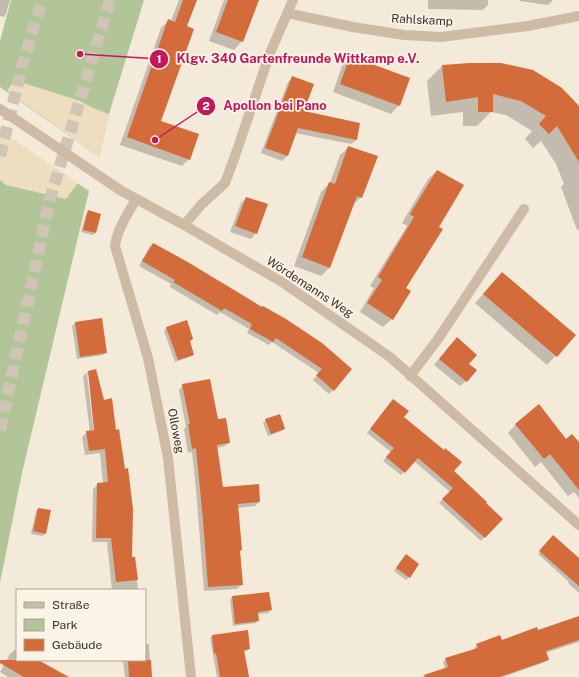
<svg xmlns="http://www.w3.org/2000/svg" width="579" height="677" font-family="'Public Sans',sans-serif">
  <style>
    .green { fill: #b2c598 }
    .plaza { fill: #eeddbf }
    .shadow { fill: #0003; fill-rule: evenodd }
    .building { fill: #d36c3a }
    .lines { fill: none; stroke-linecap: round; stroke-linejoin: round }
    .highway-tunnel { stroke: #cfc4b6; stroke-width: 12; stroke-dasharray: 12 6; stroke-linecap: butt }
    .minor { stroke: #cebba5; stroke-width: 10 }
    .labels { text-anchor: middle; stroke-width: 3.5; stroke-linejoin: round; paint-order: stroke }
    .street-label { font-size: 12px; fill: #392e27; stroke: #fbf4e7 }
    .leader { fill: none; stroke: #c2185b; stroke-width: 1.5 }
    .callout-dot { fill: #c2185b; stroke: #fbf4e7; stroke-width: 1.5 }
    .mark-label { font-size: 12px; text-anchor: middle; font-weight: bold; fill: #fff }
    .callout-label { font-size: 13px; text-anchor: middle; font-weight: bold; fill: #c2185b; stroke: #fbf4e7; stroke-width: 3.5; stroke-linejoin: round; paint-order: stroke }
  </style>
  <rect width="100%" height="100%" fill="#f4eada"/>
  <path class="green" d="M11,0h133l-35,114 -10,43 -99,-70v-46z
    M0,131l89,60 -67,282 -22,110z"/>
  <path class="plaza" d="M14,80l66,21 13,7 16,6 -10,43 -92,-66z
    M0,131l78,52 -12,16 -60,-14 -6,-5z"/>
  <path class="shadow" d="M0,0h10l-4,14 -2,3 -4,-1z
    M179,0h17l-10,27 -26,95 29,37 -7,7 -62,-21 41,-117 7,-7h3z
    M224,0h34l-16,41 -8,9 -25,-9z
    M428,0h60v5l-5,5 -55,-1z
    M520,0h33l-5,5 -28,-4z
    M351,57l48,48 -8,9 -58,-22 9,-26z
    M470,64l109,43v122l-2,1 -16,-43 3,-3 -8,-20 -15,-23 -8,7 -8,-9 7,-8 -26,-16 -15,-3 -14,14h-14v-14l-32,4 -4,-35 15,-15z
    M293,77l10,35 56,12 -3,16 -5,4 -56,-11 -8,23 -5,5 -21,-8 27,-71z
    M349,147l12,50 -9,9 -23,62 -8,8 -27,-10 27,-74 9,-9 10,-28z
    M437,171v56l-32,62 -13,30 -9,8 -23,-15 14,-24 -4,-2 37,-60 -5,-3 26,-44z
    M246,198l10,35 -5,6 -21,-7 11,-29z
    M88,211l7,22 -2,2 -12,-3 5,-18z
    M153,244l168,100 12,46 -4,4 -16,-14 6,-7 -47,-31 -3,3 -22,-12 2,-4 -29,-17 -3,3 -47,-28 1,-3 -32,-18 10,-18z
    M494,282l80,53 -27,30 -72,-62z
    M101,319l5,33 -3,3 -26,4 -5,-33 3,-3z
    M186,322l6,17 -2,3 3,13 -3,2 -15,5 -11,-31 2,-3z
    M451,344l17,20 -2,17 -6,5 -26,-21z
    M95,370l8,31 8,-1 4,31 3,-1 6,40 3,-1 5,40 -1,49h3l4,32h-26l-5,-48h-15l1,-53 5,-5h5l-3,-31 -15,2 -3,-18 5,-5h3l-7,-56 5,-4zM87,374h2l7,61h-2z
    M183,385l34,35 12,22 -4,4 -8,2 5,40 37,14 -4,4 -18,2 5,76 -5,5 -33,2 -8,-102 -4,-37 -4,1 -4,-24 2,-2 -7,-37z
    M390,403l13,14 41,34 9,20 48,48 -20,22 -42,-38 11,-11 -36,-31 -13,14 -18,-14 8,-9 -24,-19z
    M266,420l18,9 -3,2 -13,5 -5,-13z
    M516,424l63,19v55l-5,-6 -6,4 -27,-34 -6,5 -27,-34z
    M38,509l7,24 -2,3 -12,-2 5,-23z
    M553,537l26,23v33l-11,-10 1,-1 -31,-28z
    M403,558l6,19 -3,3 -12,-9z
    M232,597l39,13 -3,3 -11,1 1,6 -2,3 -23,3 -3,-26z
    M579,622v20l-34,11 2,6 -2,3 -42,15h-82l24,-8 -2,-7 3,-3 29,-9 -1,-2 3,-3 25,-4 35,-10z
    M212,636l37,13 -2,2 -4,1 5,25h-31l-7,-39z
    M145,644h4l2,33h-26l-2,-15 -7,-2h29z
    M16,649h1v11h19l30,17h-58l-8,-5 10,-18z"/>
  <path class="building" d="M183,0h14l-10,26 7,3 -33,92 38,13 -9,26 -63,-23 41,-118 7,3z
    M228,0h31l-16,42 -27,-10z
    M350,56l60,22 -10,28 -60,-22z
    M470,63h31l32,7 29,18 17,18v56l-22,-36 -8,8 -10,-10 7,-8 -25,-15 -28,-7v18h-15v-15l-32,5 -4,-37z
    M292,76l22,8 -10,27 56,12 -3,17 -59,-12 -10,28 -23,-8z
    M348,146l30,10 -16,42 -5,-2 -27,72 -28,-11 27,-75 6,2z
    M437,170l27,15 -25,42 4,2 -37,59 5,3 -18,29 -26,-17 15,-23 -4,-3 36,-60 -4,-3z
    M246,197l22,7 -11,30 -22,-8z
    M88,210l13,4 -5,19 -13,-3z
    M153,243l33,18 76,46 1,-1 23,13 36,24 30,26 -18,22 -18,-16 6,-6 -46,-31 -3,4 -23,-13 2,-5 -28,-16 -2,3 -49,-29 2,-2 -33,-19z
    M502,272l74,63 -19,22 -74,-63z
    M102,318l5,35 -27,4 -5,-35z
    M187,320l6,19 -3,2 4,14 -16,5 -12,-33z
    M457,337l20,18 -8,9 8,6 -10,12 -28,-23z
    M96,369l8,31 8,-2 4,32 3,-1 6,40 3,-1 5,41 -1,48h3l3,23 -22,2 -5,-44h-15l1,-55 11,-1 -3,-33 -16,2 -3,-20 8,-1 -6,-59z
    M210,379l8,40 8,-1 4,25 -13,2 6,42 36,-3 1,18 -22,2 4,46 -2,1 3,34 -35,2 -5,-67 -7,-72 -4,1 -4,-25h2l-8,-40z
    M393,399l16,12 -5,6 40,33 1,-2 17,14 -8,9 33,31 -1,1 17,16 -18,19 -43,-39 11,-11 -35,-30 -13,15 -19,-16 8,-9 -24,-19z
    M539,404l27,35 6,-5 7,8v48l-29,-36 -6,5 -29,-35z
    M280,414l5,15 -14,5 -6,-15z
    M38,508l13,2 -5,24 -13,-3z
    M553,535l26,23v28l-40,-35z
    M406,554l13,10 -9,14 -14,-10z
    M269,592l3,18 -14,2 1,9 -24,3 -3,-28z
    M579,616v24l-33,11 3,9 -50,17h-74l-1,-2 24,-8 -3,-9 33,-10 -2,-4 24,-9 2,5 35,-13 1,3z
    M248,630l2,19 -6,1 5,27h-29l-4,-24 -2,1 -2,-19z
    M0,660h38l31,17h-45l-24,-14z
    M128,660h23l1,17h-23z"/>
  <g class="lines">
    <path class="highway-tunnel" d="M0,156l22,-90 20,-66
      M0,430l50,-231 60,-199"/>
    <path class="minor" d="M288,13l8,2 57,12 51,8 37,2 87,-11 51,-10
      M0,109l120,81 64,35 98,57 108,75 189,168
      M136,199c-8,15 -19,30 -21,47l33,112 20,100 23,219
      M184,225l18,-21 23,-21 10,-27 35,-103 23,-53
      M410,376l28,-37 86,-130"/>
  </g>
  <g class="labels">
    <g class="street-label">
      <text transform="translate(422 20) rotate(3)" y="4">Rahlskamp</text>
      <text transform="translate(310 287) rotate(33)" y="4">Wördemanns Weg</text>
      <text transform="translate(176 431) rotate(79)" y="4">Olloweg</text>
    </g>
  </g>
  <path class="leader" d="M80 54L159 59M155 140L206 106"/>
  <g class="callout-dot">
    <circle cx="80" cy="54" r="4"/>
    <circle cx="155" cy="140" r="4"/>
    <circle cx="159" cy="59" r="10"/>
    <circle cx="206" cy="106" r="10"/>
  </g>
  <g class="mark-label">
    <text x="159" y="63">1</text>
    <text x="206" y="110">2</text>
  </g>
  <g class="callout-label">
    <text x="298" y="63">Klgv. 340 Gartenfreunde Wittkamp e.V.</text>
    <text x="275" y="110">Apollon bei Pano</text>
  </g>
  <rect x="16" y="589" width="130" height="72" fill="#fbf4e7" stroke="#ada59a"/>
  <rect x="24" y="602" width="20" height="6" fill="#cebba5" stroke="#ada59a"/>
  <text x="52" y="609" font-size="12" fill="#392e27">Straße</text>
  <rect x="24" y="619" width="20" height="12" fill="#b2c598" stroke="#ada59a"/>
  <text x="52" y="629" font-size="12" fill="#392e27">Park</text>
  <rect x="24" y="639" width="20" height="12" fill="#d36c3a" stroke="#ada59a"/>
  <text x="52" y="649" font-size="12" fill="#392e27">Gebäude</text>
</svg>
